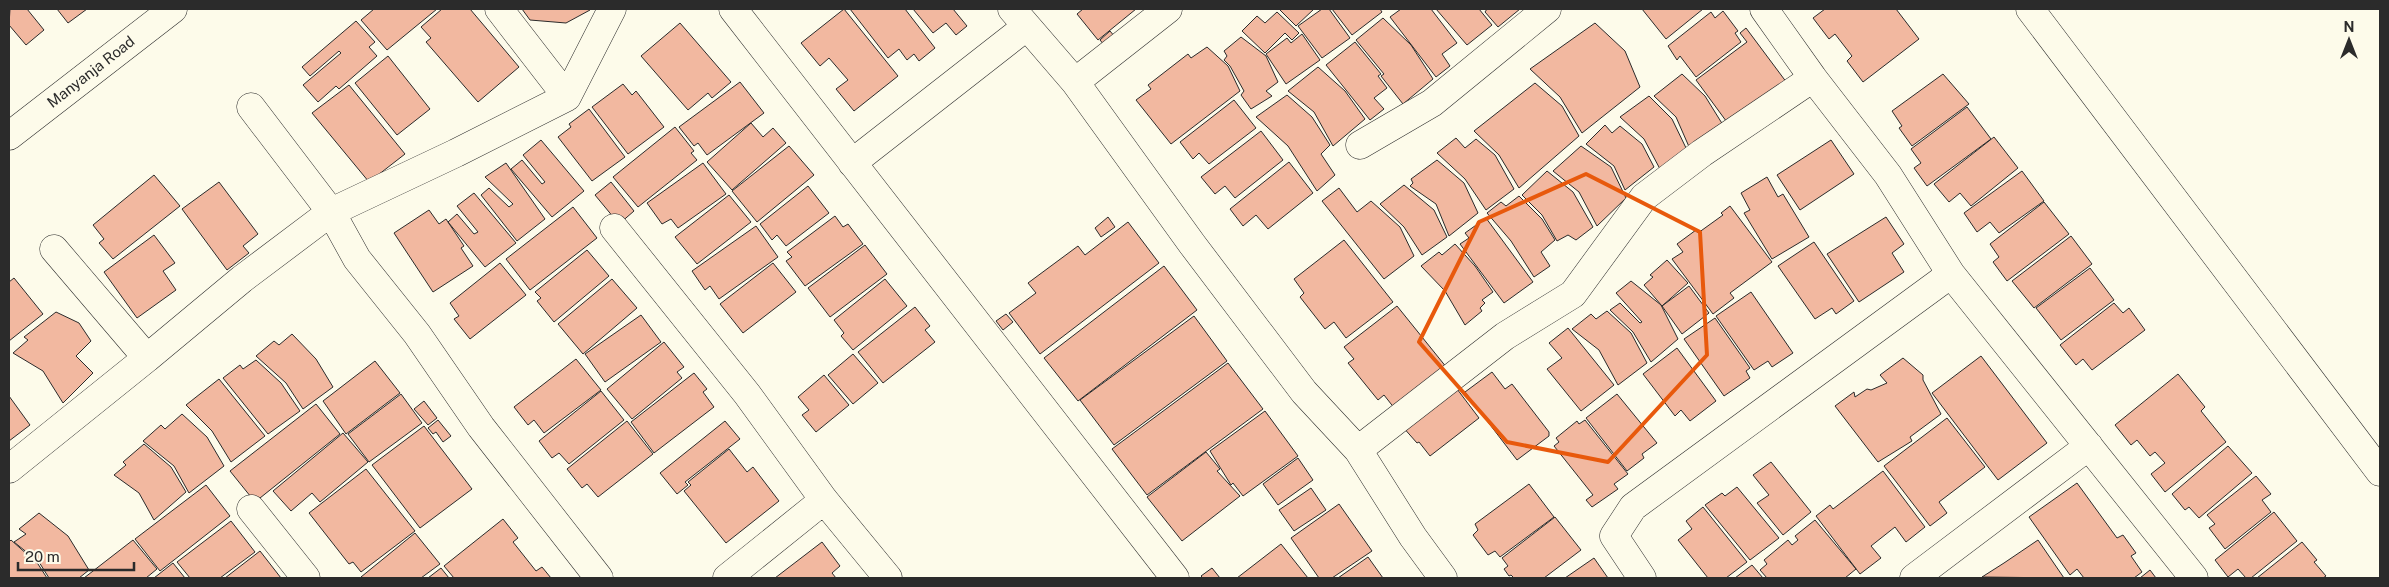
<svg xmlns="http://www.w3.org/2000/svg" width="2389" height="587" font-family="'Public Sans',sans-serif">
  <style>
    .building { fill: #f2b8a0; stroke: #2b2b2b }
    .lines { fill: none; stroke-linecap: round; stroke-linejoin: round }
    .street-casing { stroke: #2b2b2b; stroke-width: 29 }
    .secondary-casing { stroke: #2b2b2b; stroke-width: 29 }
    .street { stroke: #fdfbea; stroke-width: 28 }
    .secondary { stroke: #fdfbea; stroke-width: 28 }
    .marked { fill: none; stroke: #e8590c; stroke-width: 4; stroke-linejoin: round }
    .labels { text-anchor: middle; stroke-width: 4; stroke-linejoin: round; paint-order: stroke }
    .street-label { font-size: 15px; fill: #2b2b2b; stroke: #fdfbea }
  </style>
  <rect width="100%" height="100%" fill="#fdfbea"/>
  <path class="building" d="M10,9h17l17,21 -18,15 -17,-20z
    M57,9h30l-19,14z
    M374,9h63l-50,41 -26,-30z
    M442,9h28l49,58 -41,35 -52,-60 5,-4 -10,-11z
    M522,9h67l1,1 -24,13 -36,-3z
    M844,9l54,67 -44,35 -18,-22 12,-9 -19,-22 -9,8 -19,-23z
    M850,9h55l30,39 -16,13 -5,-7 -7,6 -8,-11 -11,9z
    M913,9h40l14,17 -11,9 -10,-12 -13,10z
    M1083,9h53l-38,31 -21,-26z
    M1279,9h35l-18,17z
    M1322,9h7l21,29 -28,20 -24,-32z
    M1332,9h48l2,3 -30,23z
    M1401,9h30l26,34 -15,11 8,12 -14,11 -46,-60z
    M1436,9h43l13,16 -25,20z
    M1487,9h33l-22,18 -13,-15z
    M1642,9h61l-37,30z
    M1825,9h71l23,30 -56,43 -16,-21 5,-5 -17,-22 -6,5 -16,-21z
    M1723,11l15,20 -3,2 6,9 -45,35 -16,-21 -3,4 -9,-14 43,-34 4,6z
    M1277,12l22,21 -7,7 -7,-7 -20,20 -23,-22 15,-15 8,7z
    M1383,18l28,27 22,34 -30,25 -22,-28 3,-2 -28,-34z
    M356,21l19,21 -6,5 8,9 -38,33 -3,-3 -18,16 -15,-17 38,-32 -2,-2 -29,25 -8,-9z
    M680,23l51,59 -19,16 -4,-5 -20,17 -47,-54z
    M1595,23l30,28 15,36 -58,46 -22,-36 -30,-28z
    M1746,28l44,59 -58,42 -36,-49 51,-38 -7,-9z
    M1110,31l10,12 -11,8 -9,-11z
    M1302,34l18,26 -34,24 -20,-30 21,-16 4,5z
    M1241,37l25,19 12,26 -12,9 6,5 -21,13 -10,-14 3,-4 -14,-25 -6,-6 3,-4 -3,-5z
    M1355,42l26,32 -3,2 9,12 -13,10 10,11 -14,11 -44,-55z
    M1207,47l21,19 12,25 -69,53 -35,-44 15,-11 -3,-4 40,-31 3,4z
    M388,56l42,53 -33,26 -42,-52z
    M1318,67l27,24 20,28 -32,27 -19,-34 -26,-21z
    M1682,74l23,22 18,29 -33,24 -14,-32 -22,-21z
    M1943,74l26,30 -57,42 -13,-18 3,-2 -10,-15z
    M740,82l24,31 -57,42 -9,-12 -4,3 -15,-19z
    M1535,83l27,23 17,30 -60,52 -20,-33 -25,-24z
    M623,84l9,11 4,-4 28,36 -36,27 -36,-47z
    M349,85l56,69 -36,28 -57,-69z
    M1287,95l25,22 18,28 -9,9 14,21 -18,16 -29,-45 -32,-29z
    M1649,96l23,23 15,31 -27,19 -16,-30 -24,-22z
    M1234,100l22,28 -47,36 -10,-11 -6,6 -13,-17z
    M1967,107l24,32 -64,47 -13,-18 7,-5 -10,-14z
    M589,109l36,48 -33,24 -34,-44 13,-10 -2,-3z
    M751,123l12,14 10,-9 13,15 -54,47 -25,-28z
    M1605,125l7,8 8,-7 22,18 12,23 -29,23 -11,-24 -28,-22z
    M675,127l19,24 -3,2 6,7 -59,47 -25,-30z
    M1261,131l22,29 -48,38 -10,-12 -10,8 -14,-17z
    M1994,137l24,31 -47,38 -11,-13 -11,9 -15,-18z
    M1456,138l9,10 11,-9 19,16 19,34 -28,21 -21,-31 -28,-26z
    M541,140l43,51 -32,26 -41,-48 11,-9 20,24 3,-2 -22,-27z
    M1831,140l23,34 -54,36 -23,-35z
    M789,146l25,29 -57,47 -25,-31z
    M1581,146l30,21 15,31 -29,28 -18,-34 -26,-21z
    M1437,160l27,23 14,30 -29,23 -13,-32 -26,-18 3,-3 -2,-4z
    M1289,162l24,31 -45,36 -12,-14 -13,11 -13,-17z
    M506,163l39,56 -28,22 -36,-46 8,-7 20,19 4,-3 -28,-27z
    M703,163l23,31 -48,34 -7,-9 -9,5 -15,-21z
    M1547,171l26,21 20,35 -17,13 -8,-5 -11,6 -15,-26 -20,-20z
    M2022,171l22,30 -45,32 -9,-11 -13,10 -13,-19z
    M154,175l26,31 -67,53 -14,-16 5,-4 -11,-14z
    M1767,177l11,20 5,-3 26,43 -37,22 -28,-46 6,-3 -9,-17z
    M219,182l39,52 -15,12 6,7 -22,17 -45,-61z
    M611,182l23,29 -15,13 -24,-29z
    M1404,185l30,25 13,27 -25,18 -18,-28 -24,-23z
    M808,186l21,27 -43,33 -9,-11 -5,5 -12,-16z
    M1339,188l18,24 14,-11 29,26 14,29 -30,23 -62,-78z
    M474,193l42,50 -31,24 -37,-45 9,-8 17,20 4,-2 -21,-26z
    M729,195l22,27 -54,42 -22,-27z
    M1519,196l23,23 13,21 -14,12 9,14 -16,11 -23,-36 -24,-28 14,-11 5,4z
    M2044,202l25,32 -62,47 -14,-19 6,-5 -9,-13z
    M1730,206l42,56 -42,31 4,5 -21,16 -41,-55 11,-7 -6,-8 19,-14 2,3 25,-18 -2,-2z
    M573,207l24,31 -67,52 -24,-31z
    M429,210l10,14 7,-5 18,27 -3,2 12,18 -40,26 -39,-59z
    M835,216l8,11 5,-3 15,20 -58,42 -19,-25 6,-4 -5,-5z
    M1108,217l7,10 -14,10 -6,-9z
    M1886,217l18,27 -12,9 12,19 -45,30 -32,-48z
    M1486,218l47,64 -29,21 -44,-59 9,-6 -4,-5z
    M1128,222l31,41 -119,91 -31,-41 27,-20 -8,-10 50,-37 7,9z
    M756,226l22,31 -59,42 -9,-13 -5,4 -13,-19z
    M154,235l21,28 -12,8 13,19 -39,28 -33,-46z
    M2071,236l21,28 -58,44 -22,-27z
    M1344,240l49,62 -47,36 -12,-16 -9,7 -25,-32 4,-4 -10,-14z
    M1814,242l40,59 -18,13 -4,-6 -17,11 -37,-53z
    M1455,244l20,22 18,26 -11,8 3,3 -5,5 2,3 -17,14 -20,-34 -24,-25 18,-14 3,3z
    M865,245l22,29 -57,43 -22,-29z
    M587,250l22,26 -55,46 -17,-21 4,-3 -6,-6z
    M1667,260l21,23 -26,23 -18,-21 9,-8 -3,-2z
    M500,263l26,32 -56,44 -16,-20 5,-3 -9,-13z
    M773,263l23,29 -53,41 -23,-29z
    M1164,266l33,44 -119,91 -34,-43z
    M2090,268l24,32 -53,40 -25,-32z
    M14,278l29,36 -34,27v-59z
    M612,279l25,29 -54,46 -25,-30z
    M885,279l22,27 -54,44 -12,-14 3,-3 -10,-13z
    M1631,281l30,24 17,34 -27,23 -18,-30 -23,-22 10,-7 20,20 2,-1 -26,-29z
    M1689,286l20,27 -27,21 -20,-28z
    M1751,292l42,61 -21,14 -4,-6 -14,9 -38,-54z
    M2114,303l9,10 6,-5 16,22 -53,40 -9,-11 -7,6 -16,-20z
    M1397,306l50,62 -52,41 -11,-14 -6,5 -30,-37 6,-4 -10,-12z
    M915,307l15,19 -5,4 10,12 -52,41 -25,-31z
    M1607,311l24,22 16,30 -29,22 -19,-35 -27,-21 19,-15 5,5z
    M56,312l23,11 12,18 -15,15 17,17 -30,30 -20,-32 -30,-18 15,-13 -4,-3z
    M1006,314l7,8 -10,8 -7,-9z
    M641,315l20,27 -56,40 -20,-28z
    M1194,316l33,45 -113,84 -34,-45z
    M1715,318l35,50 -4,3 4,7 -26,18 -40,-57z
    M1568,328l46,57 -33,26 -34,-42 15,-11 -13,-15z
    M292,334l24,25 17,28 -30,22 -17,-26 -30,-27 18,-15 5,4z
    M664,342l20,25 -7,5 5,6 -50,41 -25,-30z
    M1677,348l39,53 -26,20 -9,-11 -6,6 -32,-42z
    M853,354l25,29 -25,21 -25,-29z
    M1981,356l66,87 -49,37 -66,-87z
    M1903,358l20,17v5l18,34 -31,23 2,4 -34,21 -43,-56 19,-14 1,5 12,-8 4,1 16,-7 -7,-8z
    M576,359l25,31 -57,43 -10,-13 -6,5 -14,-18z
    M256,360l25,23 19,28 -32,23 -45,-56 17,-13 3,4z
    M375,361l25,32 -54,41 -23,-33z
    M1228,363l35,46 -116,86 -35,-46z
    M1492,372l13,17 7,-5 37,48v4l-32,24 -52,-68z
    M694,373l13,16 -4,3 11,15 -60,46 -23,-31z
    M2178,374l27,33 -4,4 25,31 -61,50 -14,-18 14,-11 -10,-11 -5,4 -13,-16 -6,5 -16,-20z
    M824,375l25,30 -33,27 -14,-17 7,-5 -11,-13z
    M219,379l46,57 -34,26 -19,-31 -26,-26z
    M1454,385l25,33 -49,38 -11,-14 -2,1 -15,-17z
    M601,391l23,29 -55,44 -10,-11 -7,5 -13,-17z
    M401,394l21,29 -53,39 -21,-28z
    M1617,394l40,49 -15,11 2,4 -17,13 -41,-53z
    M9,396l21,29 -21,16z
    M424,401l13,17 -9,7 -14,-16z
    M316,404l24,30 -85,68 -25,-31z
    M1265,411l33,45 -55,40 -10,-13 -2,2 -21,-34z
    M182,414l25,23 17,29 -35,27 -15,-27 -31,-25 18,-16 4,4z
    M1947,418l38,49 -46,35 8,11 -17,13 -46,-60z
    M438,420l13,16 -8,6 -7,-10 -3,2 -5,-6z
    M1585,420l43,54 -14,10 4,5 -26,18 -6,-7 7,-5 -39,-49 5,-4 -3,-4 21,-17 2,3z
    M627,421l26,33 -55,43 -11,-13 -5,4 -15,-19z
    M725,421l15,18 -55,43 3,3 -11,9 -17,-21z
    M424,426l48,63 -52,39 -48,-63z
    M343,433l25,29 -48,40 -8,-9 -21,18 -18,-20z
    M144,444l27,23 15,25 -32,28 -15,-27 -25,-18 12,-10 -3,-3z
    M2228,446l24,27 -53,45 -10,-11 -4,3 -13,-16z
    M729,449l18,23 6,-5 26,34 -53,42 -42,-52 7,-6 -3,-3z
    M1206,452l14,17 -3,2 23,25 -58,45 -35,-44z
    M1298,458l15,22 -35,25 -15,-21z
    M1771,462l40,50 -28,23 -26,-32 12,-8 -16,-20z
    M366,469l49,62 -54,41 -8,-10 -4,2 -40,-51z
    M1883,471l42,56 -19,15 -11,-15 -24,19 10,12 -21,16 -44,-58 14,-11 3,4z
    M2256,476l15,18 -9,6 9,12 -46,37 -16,-21 6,-4 -8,-9z
    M2077,483l40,55 6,-3 13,18 -5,3 11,16 -8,6h-50l-7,-9 -7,6 -41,-58z
    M1529,484l25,33 -54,40 -5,-6 -7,4 -15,-20 5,-5 -3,-6z
    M206,485l24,31 -70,55 -25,-32z
    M1737,487l42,51 -29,22 -45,-55 17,-12 3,3z
    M1311,488l15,22 -32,21 -15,-21z
    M1339,504l33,47 -40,27h-13l-28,-40z
    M1703,507l44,55 -21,16h-18l-30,-38 14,-11 -6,-8z
    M2274,512l23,29 -46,37h-5l-8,-9 -10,8 -13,-17z
    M39,513l29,23 21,34 -10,8h-30l-10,-16 -25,-20 12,-8 -7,-5z
    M1555,517l26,33 -37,28h-30l-3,-3 -2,1 -5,-7 4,-3 -6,-8z
    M503,519l15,19 -5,4 23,29 6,-4 9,11h-97l-10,-12z
    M1815,520l41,49 -11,9h-78l-7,-8 7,-6 -3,-4 24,-20 4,5 6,-5 -3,-4z
    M231,521l24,31 -35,26h-30l-13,-16z
    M415,533l25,31 -19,14h-58l-2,-1z
    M11,540l27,24 9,14h-38v-36z
    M133,540l24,29 -11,9h-62z
    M2038,540l26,38 -82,-1 22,-14z
    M822,542l18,24 -8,7 4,5h-61z
    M2302,542l15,18 -3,2 12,14 -3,2h-66z
    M1281,544l27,34h-71z
    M260,551l21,27h-56z
    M1368,557l15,21h-45z
    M1594,558l14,20h-43z
    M173,563l12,15h-31z
    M1752,565l11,13h-28z
    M441,568l8,10h-21z
    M1212,568l8,10h-17l-2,-2z
    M2150,570l6,8h-16z"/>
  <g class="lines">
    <defs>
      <path id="street" d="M499,9l68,88
        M733,9l442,569
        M1012,9l63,73 117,162 112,148 54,58 55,87 30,41
        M1764,9l49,69 75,97 63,99 243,304
        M2030,9l350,463
        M1075,82l93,-73
        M251,107l80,105 26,47 60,75 64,93 118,151
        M1360,145l72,-42 115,-94
        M852,163l174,-136
        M614,228l133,166 77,106 64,78
        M147,358l95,-79 89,-67 125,-59 111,-56 45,-88
        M1358,450l147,-114 68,-42 71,-97 58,-44 111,-75
        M9,469l138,-111 -93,-109
        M251,509l55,69
        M727,578l97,-78
        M1642,578l-28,-42 19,-29 318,-233
        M1914,578l175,-132"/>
      <path id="secondary" d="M9,136l164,-127"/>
    </defs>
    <use href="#street" class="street-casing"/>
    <use href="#secondary" class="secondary-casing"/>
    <use href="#street" class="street"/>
    <use href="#secondary" class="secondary"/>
  </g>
  <path class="marked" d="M1586,174l114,58 7,123 -99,107 -101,-20 -88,-100 60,-120z"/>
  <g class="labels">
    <g class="street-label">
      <text transform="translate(91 72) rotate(-38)" y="5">Manyanja Road</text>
    </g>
  </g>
  <rect width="2389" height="587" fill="none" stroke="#2b2b2b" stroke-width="20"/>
  <g transform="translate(2349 40)" stroke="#fdfbea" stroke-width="4" paint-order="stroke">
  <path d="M0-4L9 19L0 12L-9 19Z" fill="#2b2b2b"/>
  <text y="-8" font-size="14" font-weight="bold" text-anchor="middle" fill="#2b2b2b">N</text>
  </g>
  <path d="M18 562v8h116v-8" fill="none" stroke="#2b2b2b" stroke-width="2.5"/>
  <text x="25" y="562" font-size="15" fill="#2b2b2b" stroke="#fdfbea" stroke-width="4" paint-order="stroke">20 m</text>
</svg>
